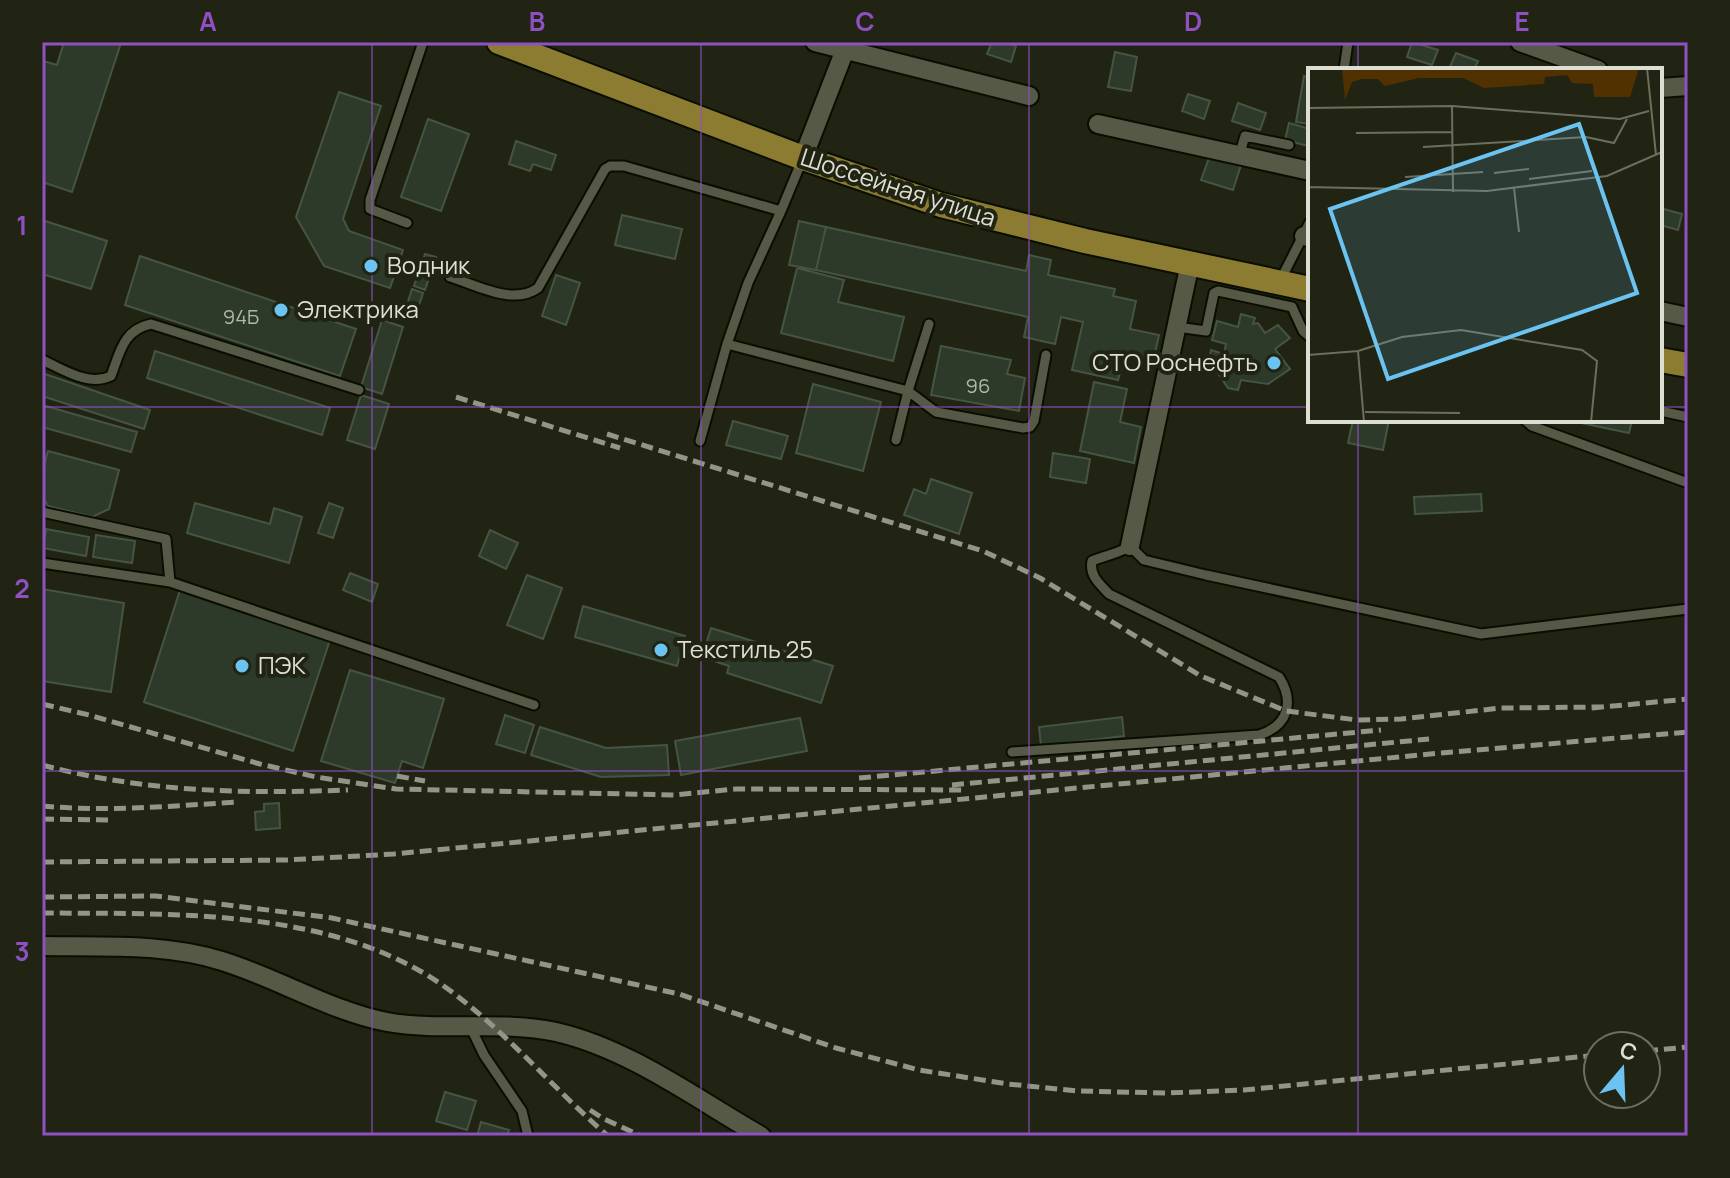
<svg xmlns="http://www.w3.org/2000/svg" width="1730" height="1178" font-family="Manrope,sans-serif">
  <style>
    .building { fill: #2d3a2a; stroke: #465443; stroke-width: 2 }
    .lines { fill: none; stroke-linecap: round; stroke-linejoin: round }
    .lane-casing { stroke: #0a0d01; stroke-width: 13 }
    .street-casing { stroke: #0a0d01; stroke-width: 22 }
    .primary-casing { stroke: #0a0d01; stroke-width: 28 }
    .lane { stroke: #555945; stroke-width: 9 }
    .street { stroke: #555945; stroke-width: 18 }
    .primary { stroke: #8b7c32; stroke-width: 24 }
    .rail { stroke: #939588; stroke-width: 5; stroke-dasharray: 12 6; stroke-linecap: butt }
    .grid { fill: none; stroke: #8f50c3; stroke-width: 2; stroke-opacity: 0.55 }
    .poi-dot { fill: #6ac3f1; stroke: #212412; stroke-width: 3 }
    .labels { text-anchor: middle; stroke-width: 8; stroke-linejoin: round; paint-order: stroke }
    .number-label { font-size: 20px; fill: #b1b6aa }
    .street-label { font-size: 24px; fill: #dddfd4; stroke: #212412 }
    .poi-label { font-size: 24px; fill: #dddfd4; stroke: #212412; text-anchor: start }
    .inset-road { fill: none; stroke: #6c6f60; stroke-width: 2 }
    .view { fill: #6ac3f1; fill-opacity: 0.15; stroke: #6ac3f1; stroke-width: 4 }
    .inset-edge { fill: none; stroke: #dddfd4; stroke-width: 4 }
    .neatline { fill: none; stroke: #8f50c3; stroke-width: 3 }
    .grid-label { font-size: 26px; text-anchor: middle; font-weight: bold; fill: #8f50c3 }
  </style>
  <rect width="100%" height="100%" fill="#212412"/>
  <path class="building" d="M64,42l57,1 -49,149 -30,-10v-117l1,-4 14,4z
    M992,42h13l11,4 -5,16 -24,-8z
    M1412,42l26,8 -6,15 -25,-8z
    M1115,52l22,5 -6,34 -23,-4z
    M1456,53l22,8 -4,9 -25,-1z
    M1304,76l6,1v47l-14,-2z
    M339,92l42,14 -38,113 6,12 54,19 -13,38 -66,-22 -28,-49z
    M1188,94l22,7 -6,18 -22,-8z
    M1238,103l28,10 -6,17 -28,-9z
    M428,119l41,15 -28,77 -40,-14z
    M1289,123l21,6 -2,17 -23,-6z
    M516,141l40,14 -5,15 -18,-6 -3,7 -21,-7z
    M1210,155l31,10 -8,25 -32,-10z
    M1660,208l22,6 -4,16 -18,-5z
    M622,215l60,14 -7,30 -60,-14z
    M42,220l65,21 -16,48 -49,-15z
    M799,221l27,6 -10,43 -27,-5z
    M826,227l200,44 3,-16 22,5 -3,15 67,14 -2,7 23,5 -6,28 29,6 -6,27 -29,-6 -6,24 -46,-10 11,-48 -22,-5 -6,27 -31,-7 4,-20 -212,-47z
    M425,254l11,3 -11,33 -11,-4z
    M140,256l216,73 -16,47 -215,-71z
    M797,268l47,12 -6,22 66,15 -11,44 -112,-28z
    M556,275l24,8 -14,42 -24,-9z
    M412,289l11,4 -7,21 -11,-3z
    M1241,314l14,4 -2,6 5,-1 7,10 13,-8 12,13 -15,11 15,20 -22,15 -27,-4 -3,10 -10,-2 -19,-28 2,-10 13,4 2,-10 -14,-4 5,-19 21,6z
    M382,320l21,7 -21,67 -21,-7z
    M941,346l70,14 -4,14 18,4 -6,33 -88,-16z
    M155,351l175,57 -8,27 -175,-57z
    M42,373l108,37 -6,19 -102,-33z
    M1094,382l33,7 -7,33 21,5 -7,36 -54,-12z
    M813,384l68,18 -18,69 -67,-18z
    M361,395l28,9 -14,45 -28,-9z
    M42,405l95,27 -6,20 -89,-25z
    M1353,420h36l-6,30 -35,-7z
    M1567,420h65l-3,13z
    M733,421l55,15 -7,23 -55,-14z
    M48,451l71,19 -10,39 -17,8 -44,-11 -6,-10v-23z
    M1053,453l37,6 -4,24 -36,-6z
    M931,479l41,14 -13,41 -55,-19 10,-26 12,5z
    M1481,494l1,17 -67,3 -1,-17z
    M195,503l75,21 4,-16 28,9 -13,46 -102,-30z
    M329,503l14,5 -10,30 -15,-5z
    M46,529l43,8 -3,19 -43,-8z
    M490,530l28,13 -12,26 -27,-13z
    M96,535l39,6 -3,22 -39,-6z
    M350,573l28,11 -6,18 -29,-12z
    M527,575l35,13 -19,51 -36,-14z
    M42,589l82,14 -13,89 -69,-11z
    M180,590l150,50 -37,111 -149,-49z
    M583,606l102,30 -8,30 -102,-29z
    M711,628l122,38 -12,37 -94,-30 2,-7 -27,-9z
    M350,670l94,29 -21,69 -21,-7 -7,22 -74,-22z
    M505,715l29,10 -9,28 -29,-9z
    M1122,717l2,19 -83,10 -2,-19z
    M800,718l7,33 -126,24 -6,-34z
    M540,727l66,21 61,-3 2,30 -68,2 -70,-22z
    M279,803l1,25 -24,2 -1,-18 9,-1v-7z
    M445,1092l31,9 -9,29 -31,-9z
    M481,1122l28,8 -2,6h-30z"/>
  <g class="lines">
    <defs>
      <path id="lane" d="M1344,70l4,-28
        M1239,156l6,-20 44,9
        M407,223l-37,-14v-9l53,-158
        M450,277c27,8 63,29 88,11l67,-119 5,-3h14l157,45 22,-53
        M1281,279l29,-57
        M1177,327l29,4 8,-38 4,-2 74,16 11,24 7,6
        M727,344l181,47 28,21 87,16 7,-1 4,-6 12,-66
        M42,360c21,9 46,27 69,16 9,-24 12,-46 40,-52l208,66
        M1660,411l28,6
        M1525,420l7,6 156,57
        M896,440l12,-49 21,-67
        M700,441l27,-97 21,-61 33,-72
        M42,512l124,27 4,43 364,123
        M42,563l128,19
        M1012,752l247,-17c29,-9 36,-33 20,-58l-170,-83c-9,-10 -20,-18 -17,-33 14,-6 26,-7 38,-15l14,14 62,15 275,59 207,-25
        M470,1026l14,29 38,56 6,25"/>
      <path id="street" d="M815,42l214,54
        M1520,42l78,28
        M1660,88l28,-2
        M1098,124l212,47
        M803,158l45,-116
        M1304,236l6,1
        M1660,311l28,6
        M1130,546l60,-283
        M42,946c60,1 123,-3 180,15 55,17 111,51 165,61 56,10 113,-2 169,10 74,17 140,67 205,104"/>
      <path id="primary" d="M499,42l304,116 138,47 144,36 225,48
        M1660,360l28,5"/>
    </defs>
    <use href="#lane" class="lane-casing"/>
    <use href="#street" class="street-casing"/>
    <use href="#primary" class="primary-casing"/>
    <use href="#lane" class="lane"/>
    <use href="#street" class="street"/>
    <use href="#primary" class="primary"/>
    <path class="rail" d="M456,397l164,51
      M607,434l376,117 57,27 161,98 85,35 71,9 44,-1 100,-11 103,-1
      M42,704l47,11 171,49 56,13 80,12 278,6 62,-6 227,1
      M1592,708l96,-9
      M42,765c101,27 202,29 306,25
      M397,776l28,5
      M859,778l522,-48
      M952,785l477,-46
      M42,806c66,6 130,0 196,-4
      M42,819l67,1
      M42,862l244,-2 108,-6 1036,-100 258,-22
      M42,897l114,-1 176,22 347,76 157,54 83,22 89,14 70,7 89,2 77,-3 354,-35
      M42,913c133,1 298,-6 410,79 56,42 103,98 156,144
      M1646,1051l42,-4
      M590,1110l14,9 37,17"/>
  </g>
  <path class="grid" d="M372,42v1094M701,42v1094M1029,42v1094M1358,42v28M42,407h1268M1660,407h28M1358,420v716M42,771h1646"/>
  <g class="poi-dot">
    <circle cx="371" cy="266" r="8"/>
    <circle cx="281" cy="310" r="8"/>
    <circle cx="1274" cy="363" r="8"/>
    <circle cx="661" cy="650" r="8"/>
    <circle cx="242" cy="666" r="8"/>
  </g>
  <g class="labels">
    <g class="number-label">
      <text x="241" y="324">94Б</text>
      <text x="978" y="393">96</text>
    </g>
    <g class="street-label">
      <text transform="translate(898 188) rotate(18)" y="8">Шоссейная улица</text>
    </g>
    <g class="poi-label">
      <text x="387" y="274">Водник</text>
      <text x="297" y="318">Электрика</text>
      <text x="1258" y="371" text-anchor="end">СТО Роснефть</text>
      <text x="677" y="658">Текстиль 25</text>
      <text x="258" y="674">ПЭК</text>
    </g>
  </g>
  <g transform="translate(1308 68)">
    <rect width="354" height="354" fill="#212412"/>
    <path d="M34,0h297l-9,29h-36l-1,-13 -21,-1 -5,-8 -22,2 -1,7 -60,4 -21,-10h-44l-34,8 -7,-7h-16l-10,3 -7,18z" fill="#513100"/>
    <path class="inset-road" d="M339,0l9,87M0,12v165M144,38l1,86M2,40l142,-2 168,13 29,-8M48,65l97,-1M115,79l163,-10 28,6 13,-24M186,105l35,-4M97,109l78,-5M221,111l63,-8M0,119l179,4 120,-15 55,-24M206,120l5,44M50,283l44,-14 59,-7 121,20 15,11 -6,61M0,287l50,-4 6,71M57,344l95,1M233,354h82"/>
    <path class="view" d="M271,56l58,169 -249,86 -58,-170z"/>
    <rect width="354" height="354" class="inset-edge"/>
  </g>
  <rect width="1730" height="1178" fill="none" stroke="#212412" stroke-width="88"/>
  <g transform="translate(1622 1070) rotate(19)"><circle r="38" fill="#212412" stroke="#6c6f60" stroke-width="2"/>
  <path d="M0-6L14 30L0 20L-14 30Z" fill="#6ac3f1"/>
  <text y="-12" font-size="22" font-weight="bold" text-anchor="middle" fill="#dddfd4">С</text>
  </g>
  <rect x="44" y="44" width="1642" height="1090" class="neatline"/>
  <g class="grid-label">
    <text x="208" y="31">A</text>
    <text x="537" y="31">B</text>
    <text x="865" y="31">C</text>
    <text x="1193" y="31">D</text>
    <text x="1522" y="31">E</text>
    <text x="22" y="235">1</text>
    <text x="22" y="598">2</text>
    <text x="22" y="961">3</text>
  </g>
</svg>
